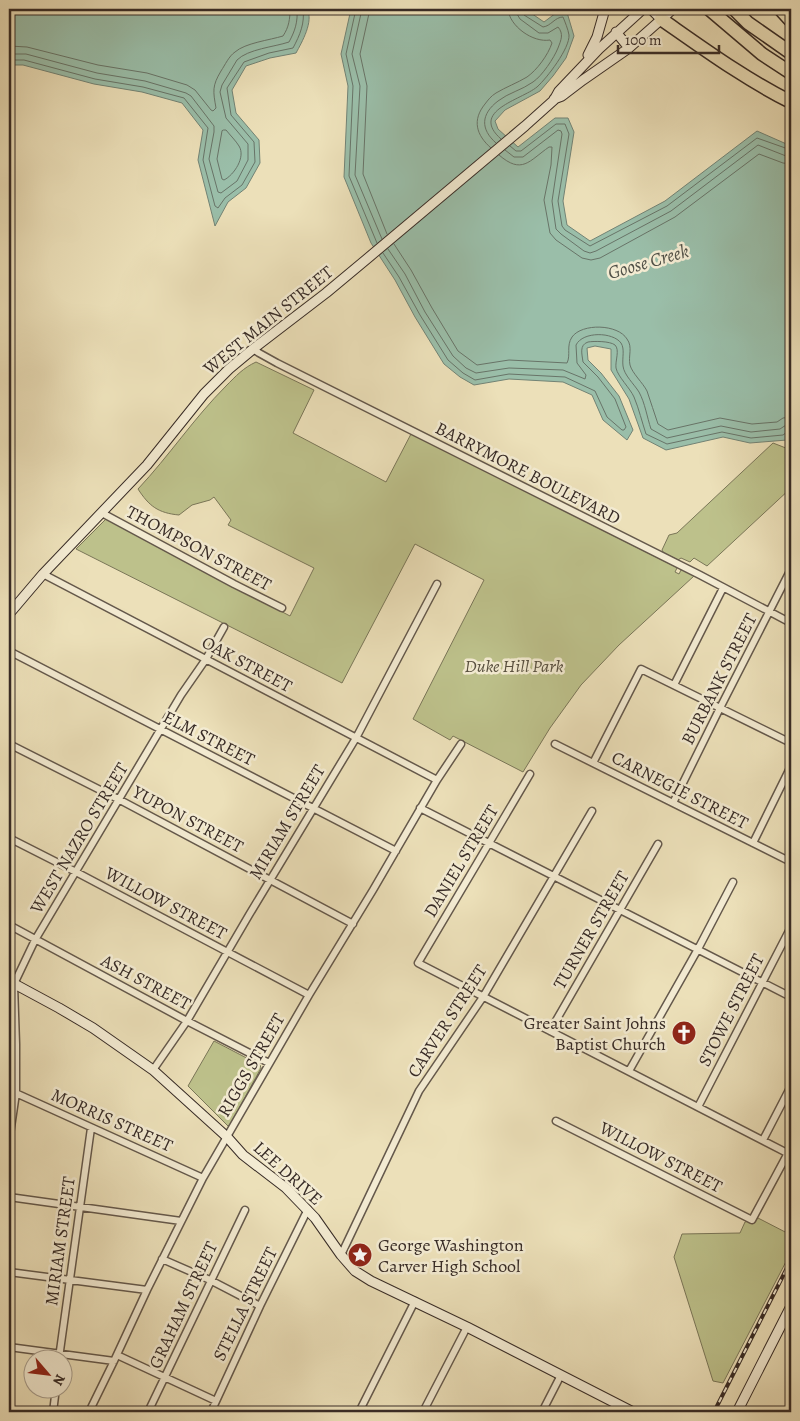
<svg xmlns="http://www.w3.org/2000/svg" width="800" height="1421" font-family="Alegreya,serif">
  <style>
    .green { fill: #bdc18b; stroke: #7a7658 }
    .water { fill: #9abea9; stroke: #728375 }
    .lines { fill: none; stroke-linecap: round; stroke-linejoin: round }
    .shore { stroke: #687468; stroke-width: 1 }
    .street-casing { stroke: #64584b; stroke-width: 9 }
    .secondary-casing { stroke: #372b26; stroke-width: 11 }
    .highway-casing { stroke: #372b26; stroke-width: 15 }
    .street { stroke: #f3ebd2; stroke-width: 6 }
    .secondary { stroke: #f3ebd2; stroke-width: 9 }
    .highway { stroke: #ece0b9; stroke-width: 12 }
    .rail-casing { stroke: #372b26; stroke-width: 4 }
    .rail { stroke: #f3ebd2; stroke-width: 2; stroke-dasharray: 5.5; stroke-linecap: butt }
    .labels { text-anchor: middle; stroke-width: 5; stroke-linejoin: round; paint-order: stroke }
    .street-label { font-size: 18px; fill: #372b26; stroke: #f3ebd2 }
    .park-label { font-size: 18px; font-style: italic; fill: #58503f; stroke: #f3ebd2 }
    .poi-label { font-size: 18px; fill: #372b26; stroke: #f3ebd2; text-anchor: end }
    .water-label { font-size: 19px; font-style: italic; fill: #505047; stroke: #f3ebd2 }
  </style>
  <rect width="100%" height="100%" fill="#ece0b9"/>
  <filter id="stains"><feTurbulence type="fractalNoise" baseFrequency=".004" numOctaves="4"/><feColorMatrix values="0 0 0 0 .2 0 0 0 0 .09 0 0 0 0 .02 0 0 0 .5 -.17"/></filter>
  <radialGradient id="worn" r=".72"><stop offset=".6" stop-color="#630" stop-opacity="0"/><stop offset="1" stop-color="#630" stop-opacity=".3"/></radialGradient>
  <path class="green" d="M256,362l58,28 -21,43 93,49 25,-48 265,133 1,1 -2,4 4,2 2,-4h2l11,6 -75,69 -38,40 -31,43 -27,44 -70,-36 -3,4 -37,-21 71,-139 -69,-36 -73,139 -266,-134 30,-30 184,97 24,-48 -86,-43 3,-5 -17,-23 -4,3 -18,5 -13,10c-21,-2 -30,-9 -41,-26 31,-33 56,-71 88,-103 10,-10 17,-18 30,-24z
    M773,443l18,7v38l-84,78 -13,-8 -4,4 -9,-4 -3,2 -15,-8 -1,-2 7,-15 8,-2z
    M214,1041l46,24 1,3 -31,57 -2,1 -40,-40z
    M758,1218l33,17v17l-68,131 -10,-2 -39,-124 8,-23 58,-1 5,-11z"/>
  <path class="water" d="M9,9h298c7,12 -5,33 -11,44l-26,5 -24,8 -14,24 4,23 23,27 1,23 -14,25 -18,14 -13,24 -17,-66 5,-30 -21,-27 -40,-11 -48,-8 -71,-19h-14z
    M351,9h174l19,13 12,-9 10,-4 8,27 -8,22 -13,18 -13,15 -35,19 -10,11 3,8 20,18 37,-29h13l6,14 -11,69 4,24 23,16 75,-40 92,-70 34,15v287l-4,7 -37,3 -27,-6 -57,13 -23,-12 -14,-39 -18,-29v-21l-16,-3 -8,2 1,12 13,13 18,23 14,34 -6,10 -24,-20 -11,-25 -29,-13 -54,-3 -35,6 -14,-8 -16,-13 -29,-47 -20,-37 -24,-37 -27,-66 4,-91 -7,-32z"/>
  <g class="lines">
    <path class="shore" d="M356,9l-10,45 7,32 -4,90 28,67
      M362,9l-10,45 8,32 -5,89 27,64
      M370,9l-10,45 7,32 -4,88 24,60
      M9,46l18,1 71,18 49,8 40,12 8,5 16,20 2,1 3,-3c-3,-17 -4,-22 5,-37 4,-6 8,-15 14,-19 10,-9 35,-12 48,-16 6,-9 7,-17 7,-27
      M9,54h17l71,19 48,8 41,12 5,3 23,30v6l-5,27 9,33 3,1 16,-12 11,-21v-16l-22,-26 -6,-26 2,-7 15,-25c11,-11 37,-13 52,-18 6,-11 9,-20 8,-33
      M9,60h15l71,19 48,8 41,11 24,30 -5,32 12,46 3,2 7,-10 17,-13 13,-23 -1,-20 -23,-27 -4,-27 17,-26 25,-9 24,-5c7,-13 12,-25 10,-39
      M224,130h2c4,5 10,11 13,16 7,11 -5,29 -15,34l-2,-1 -5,-20 5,-28z
      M501,139c-32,-28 20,-39 36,-52 10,-9 33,-39 32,-52 -1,-6 -4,-13 -6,-18 -8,0 -12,9 -20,10l-19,-12 -2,-6
      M496,143c-16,-14 -15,-29 2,-42 10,-8 24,-11 35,-19 9,-6 21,-24 25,-34 3,-8 6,-14 0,-21l-10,6h-9l-19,-14 -3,-5 -1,-5
      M510,146l6,5h5l35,-27h9l4,10 -11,67 4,25 3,4 25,16 77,-40 90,-68 34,12
      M491,148c-15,-13 -19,-28 -6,-44 3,-4 6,-8 11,-11 10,-6 21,-10 31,-16 10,-7 21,-22 25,-34l-2,-3c-17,3 -41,-14 -42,-31
      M505,150l9,7h9l35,-27 3,1 1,3 -10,67 4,28 5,5 23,17 6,2 6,-2 75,-40 87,-66 28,11 5,1
      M499,155c23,20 30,6 50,-8h3l-1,18 -7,35 6,33 6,7 26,18 9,2 9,-2 75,-41 84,-63 24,9 8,1
      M394,244l17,26 21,38 26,43 19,14 32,-5 58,3c4,-8 -1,-17 5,-26 10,-14 46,-13 55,2 6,8 1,17 3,26 2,8 13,18 17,26 4,11 7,22 11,33l10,6 52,-12 32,6 25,-2 6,-4 8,-1
      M388,249l17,25 20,38 28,44 13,12 10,5 33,-5 54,2 22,9 1,-4 -9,-12 -1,-18c7,-14 37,-13 45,-2 4,6 1,15 2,23 1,9 11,18 16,26 6,11 8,25 12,37l16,9 54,-12 30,6 29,-3 6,-4h5
      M383,253l16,24 21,38 28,45 15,13 12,7 34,-6 56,3 30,14 12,26 15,13h2l2,-3 -11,-28 -17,-22 -15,-15c-1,-8 -4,-17 5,-20 6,-1 22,-1 27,3 5,5 0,16 1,23 2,9 14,20 18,29 5,12 8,25 12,37l21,10 55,-12 29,6 32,-3 4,-3 4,-1"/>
    <defs>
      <path id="street" d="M253,349l6,4 18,10 423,212 91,48
        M102,513l132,71 48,24
        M43,574l394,206
        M9,651l387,200
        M674,685l49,-97
        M9,744l111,56 233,124
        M555,744l236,118
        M593,763l48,-94 150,74
        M530,774l-112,189 373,192
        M673,803l47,-95 71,-139
        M420,808l371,189
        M9,838l67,34 233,123
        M753,843l38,-77
        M9,925l178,96 82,42
        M550,1031l108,-187
        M153,1070l34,-49 62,-106 107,-177 81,-154
        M629,1071l69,-122 35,-67
        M9,1090l194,88
        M698,1107l93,-180
        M556,1121l196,99 36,-67
        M763,1140l28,-54
        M9,1141l7,-48v-49l-2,-60 21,-44 146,-245 25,-36 18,-32
        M9,1197l172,24
        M341,1255l78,-164 64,-94 109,-186
        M162,1259l48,21 50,26
        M9,1272l138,18
        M9,1347l105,14
        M117,1355l99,46
        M59,1358l32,-230
        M53,1412l3,-24
        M89,1412l25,-51 33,-71 56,-112 106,-183 64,-105 64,-110 24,-36
        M148,1412l97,-202
        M211,1412l49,-106 48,-97
        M359,1412l56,-111
        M423,1412l44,-85
        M542,1412l19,-37"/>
      <path id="secondary" d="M651,9l10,10
        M616,32l13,16
        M588,55l9,-18 8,-28
        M554,99l8,-3 21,-16 46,-32 44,-39
        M9,614l34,-40 104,-109 57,-71 25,-25 24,-20 73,-56 42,-35 157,-132 29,-26 5,-9 40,-42 44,-40
        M9,981l50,27 34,20 60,42 74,67 16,18 43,33 29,30 26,37 14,16 16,10 96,46 166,85
        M737,1412l54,-106"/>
      <path id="highway" d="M709,9l53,45 29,19
        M734,9l14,14 43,30
        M780,9l11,12
        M661,19c43,30 84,60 130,83"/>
    </defs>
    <use href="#street" class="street-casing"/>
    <use href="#secondary" class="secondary-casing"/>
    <use href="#highway" class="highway-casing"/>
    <use href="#street" class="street"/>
    <use href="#secondary" class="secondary"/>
    <use href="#highway" class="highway"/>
    <defs>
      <path id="rail" d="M714,1412l77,-152"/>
    </defs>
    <use href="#rail" class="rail-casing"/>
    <use href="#rail" class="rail"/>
  </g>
  <defs>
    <symbol id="church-disc" viewBox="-11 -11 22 22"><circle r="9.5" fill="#8f2418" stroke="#f3ebd2"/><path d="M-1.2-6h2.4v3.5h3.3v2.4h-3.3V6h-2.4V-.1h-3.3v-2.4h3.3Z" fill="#fff"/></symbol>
    <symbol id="sight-disc" viewBox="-11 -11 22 22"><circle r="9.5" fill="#8f2418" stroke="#f3ebd2"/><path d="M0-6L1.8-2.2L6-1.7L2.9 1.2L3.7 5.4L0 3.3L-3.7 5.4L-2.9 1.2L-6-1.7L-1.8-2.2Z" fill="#fff"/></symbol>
  </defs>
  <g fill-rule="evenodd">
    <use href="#church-disc" x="670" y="1019" width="28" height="28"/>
    <use href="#sight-disc" x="346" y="1241" width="28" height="28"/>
  </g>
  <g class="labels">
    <g class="street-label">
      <text transform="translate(268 320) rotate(-39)" y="6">WEST MAIN STREET</text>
      <text transform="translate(528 473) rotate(27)" y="6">BARRYMORE BOULEVARD</text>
      <text transform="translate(199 548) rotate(28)" y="6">THOMPSON STREET</text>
      <text transform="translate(247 664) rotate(28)" y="6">OAK STREET</text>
      <text transform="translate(719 679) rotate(-63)" y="6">BURBANK STREET</text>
      <text transform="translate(209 738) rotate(27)" y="6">ELM STREET</text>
      <text transform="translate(680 790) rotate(27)" y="6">CARNEGIE STREET</text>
      <text transform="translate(188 819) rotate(28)" y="6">YUPON STREET</text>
      <text transform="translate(287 822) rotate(-59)" y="6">MIRIAM STREET</text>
      <text transform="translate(79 838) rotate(-59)" y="6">WEST NAZRO STREET</text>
      <text transform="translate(461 861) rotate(-59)" y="6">DANIEL STREET</text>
      <text transform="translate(166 903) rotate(28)" y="6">WILLOW STREET</text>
      <text transform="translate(591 930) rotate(-60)" y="6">TURNER STREET</text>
      <text transform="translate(146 982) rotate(28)" y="6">ASH STREET</text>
      <text transform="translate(731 1010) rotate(-63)" y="6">STOWE STREET</text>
      <text transform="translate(447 1021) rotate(-57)" y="6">CARVER STREET</text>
      <text transform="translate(251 1065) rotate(-60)" y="6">RIGGS STREET</text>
      <text transform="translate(112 1120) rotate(24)" y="6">MORRIS STREET</text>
      <text transform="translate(661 1157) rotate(27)" y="6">WILLOW STREET</text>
      <text transform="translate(288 1173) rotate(42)" y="6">LEE DRIVE</text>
      <text transform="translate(60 1241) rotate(-82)" y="6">MIRIAM STREET</text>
      <text transform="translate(245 1304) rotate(-64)" y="6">STELLA STREET</text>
      <text transform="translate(183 1305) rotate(-65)" y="6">GRAHAM STREET</text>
    </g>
    <g class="park-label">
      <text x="514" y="672">Duke Hill Park</text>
    </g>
    <g class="poi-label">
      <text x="666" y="1029">Greater Saint Johns<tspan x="666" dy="21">Baptist Church</tspan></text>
      <text x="378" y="1251" text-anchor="start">George Washington<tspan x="378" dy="21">Carver High School</tspan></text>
    </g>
    <g class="water-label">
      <text transform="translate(648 261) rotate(-16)" y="7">Goose Creek</text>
    </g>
  </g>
  <rect width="800" height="1421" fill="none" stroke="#ece0b9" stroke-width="30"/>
  <rect x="10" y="10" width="780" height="1401" fill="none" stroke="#372b26" stroke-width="2.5"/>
  <rect x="15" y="15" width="770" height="1391" fill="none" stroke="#372b26"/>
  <g transform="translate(48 1374) rotate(118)"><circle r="24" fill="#f3ebd2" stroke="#a89e8d"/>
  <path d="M0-4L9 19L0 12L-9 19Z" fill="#8f2418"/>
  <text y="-8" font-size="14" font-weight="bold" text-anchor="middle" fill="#372b26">N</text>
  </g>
  <path d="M618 45v8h101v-8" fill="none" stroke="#372b26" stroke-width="2.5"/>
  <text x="625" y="45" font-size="15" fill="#372b26" stroke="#f3ebd2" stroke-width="4" paint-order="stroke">100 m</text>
  <rect width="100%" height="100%" filter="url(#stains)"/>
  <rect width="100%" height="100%" fill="url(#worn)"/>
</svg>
